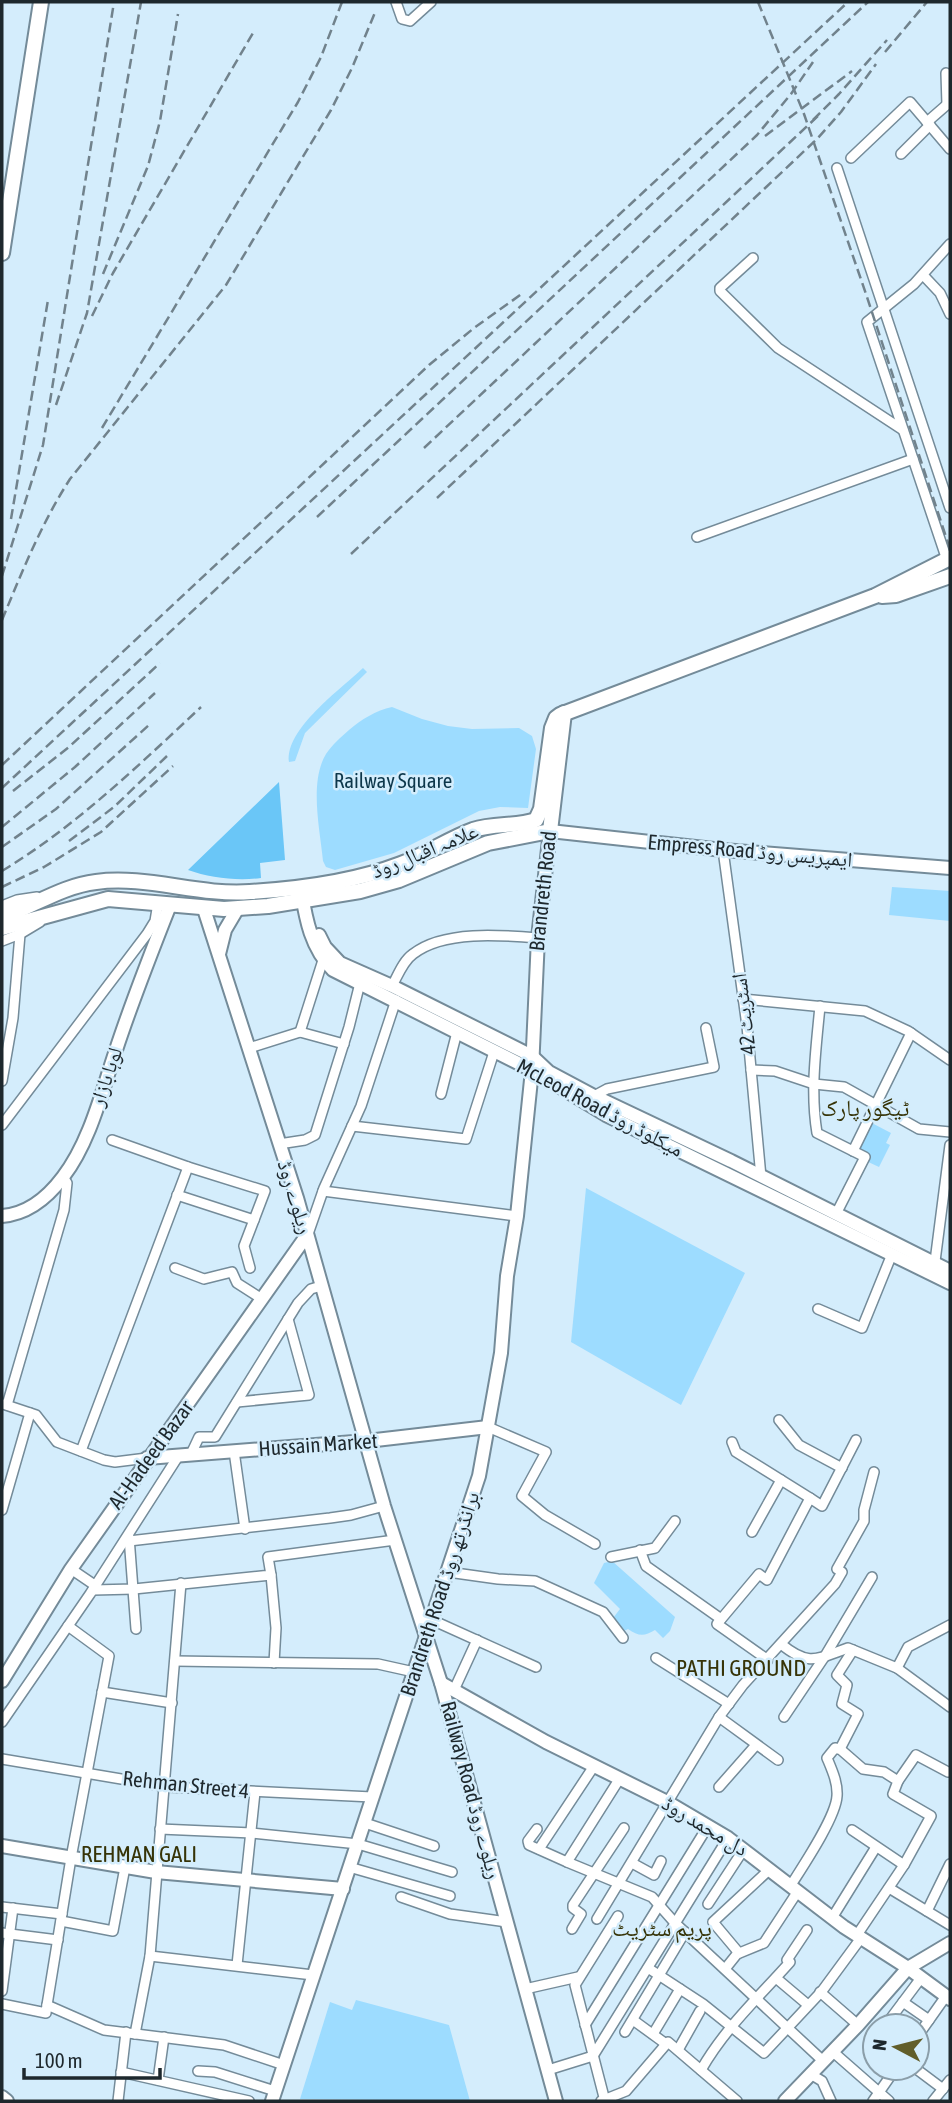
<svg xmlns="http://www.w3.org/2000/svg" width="952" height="2103" font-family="'Asap Condensed','Noto Naskh Arabic',sans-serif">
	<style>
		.green { fill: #9ddcff }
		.forest { fill: #6ac6f7 }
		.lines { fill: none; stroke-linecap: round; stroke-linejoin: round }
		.street-casing { stroke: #748b99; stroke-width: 12 }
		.secondary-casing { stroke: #748b99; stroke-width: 16 }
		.primary-casing { stroke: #748b99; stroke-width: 18 }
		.street { stroke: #fff; stroke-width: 9 }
		.secondary { stroke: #fff; stroke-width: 12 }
		.primary { stroke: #fff; stroke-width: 14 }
		.rail { stroke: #71828c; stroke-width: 2.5; stroke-dasharray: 10 5; stroke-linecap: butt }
		.labels { text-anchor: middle; stroke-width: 5; stroke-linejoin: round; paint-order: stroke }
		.park-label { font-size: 21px; fill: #0d374b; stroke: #d4edfc }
		.street-label { font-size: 21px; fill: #1e282d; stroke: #d4edfc }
		.neighbourhood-label { font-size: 23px; fill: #363307; stroke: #d4edfc }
	</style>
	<rect width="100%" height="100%" fill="#d4edfc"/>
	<g class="green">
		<path d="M363 668 367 672 305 733 295 761 289 762C285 729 341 689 363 668Z"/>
		<path d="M392 707 422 719 448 726 472 729 519 728 532 736 536 749 528 808 500 807 479 811 394 853 335 870 326 867 323 861C320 830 309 782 326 754 332 745 341 737 349 730 361 720 376 710 392 707Z"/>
		<path d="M892 887 950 891V921L889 915Z"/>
		<path d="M868 1121 891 1133 886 1143 890 1145 879 1167 864 1160 853 1151Z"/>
		<path d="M586 1188 745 1273 681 1405 571 1342Z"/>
		<path d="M612 1561 675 1617 670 1631 663 1638 655 1630C644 1637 638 1636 628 1629L620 1633 610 1622 620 1609 594 1583 604 1563Z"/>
		<path d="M356 2000 449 2025 470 2101 300 2099 330 2002 352 2010Z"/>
	</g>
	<path class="forest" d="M279 782 285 860 260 863 261 878C237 881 210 878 188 870Z"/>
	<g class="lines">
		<g class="street-casing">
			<g id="street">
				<path d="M396 2 402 19 410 21 431 2"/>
				<path d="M946 73 947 105"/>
				<path d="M927 122 950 102"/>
				<path d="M901 154 930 125"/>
				<path d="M851 158 910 102 950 149"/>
				<path d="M837 168 950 508"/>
				<path d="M753 258 720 288V291L778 348 903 430"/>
				<path d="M923 275 940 293 950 314"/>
				<path d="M697 537 913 459"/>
				<path d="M947 560 867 322 914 284 950 244"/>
				<path d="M723 850 747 1026 761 1177"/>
				<path d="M2 906 17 900 37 897"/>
				<path d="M2 941 20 934 40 922"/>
				<path d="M392 986C398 975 403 961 413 954 443 930 502 935 538 938"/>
				<path d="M743 999 865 1011 908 1031 950 1060"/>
				<path d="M820 1006C816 1049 810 1091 817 1133L865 1157 836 1214"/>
				<path d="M300 1032 323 960"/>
				<path d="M249 1048 300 1032 344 1044"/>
				<path d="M751 1070 775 1071 814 1084 844 1087 919 1129 950 1132"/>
				<path d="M2 1081 13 1018 20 934"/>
				<path d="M441 1094 457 1032"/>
				<path d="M594 1096 607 1089 714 1067 706 1028"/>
				<path d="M2 1125 147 934 155 921 158 903"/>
				<path d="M352 1126 466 1139 494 1052"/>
				<path d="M112 1140 188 1167 265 1191 244 1246 250 1268"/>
				<path d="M279 1144 305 1140 315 1135 349 1027 360 983"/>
				<path d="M853 1151 911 1033"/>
				<path d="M323 1191 517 1216"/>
				<path d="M177 1195 254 1220"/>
				<path d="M308 1234 324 1188 361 1106 396 1000"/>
				<path d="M175 1268 204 1279 232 1272 237 1283 262 1299"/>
				<path d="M934 1269 950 1145"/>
				<path d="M818 1309 862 1328 892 1254"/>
				<path d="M237 1402 309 1395 288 1319"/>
				<path d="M3 1404 36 1415 57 1442 104 1460 115 1462 147 1458"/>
				<path d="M7 1405 64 1210 67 1183 63 1177"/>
				<path d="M779 1420 799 1445 842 1468"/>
				<path d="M488 1427 546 1452 522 1496 545 1515 595 1544"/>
				<path d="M732 1442 736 1452 810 1498"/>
				<path d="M81 1451 188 1167"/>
				<path d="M234 1451 245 1529"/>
				<path d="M191 1454 199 1437H215L298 1303 311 1289 321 1286"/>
				<path d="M2 1510 30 1413"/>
				<path d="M752 1532 781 1480"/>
				<path d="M129 1537 136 1629"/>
				<path d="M129 1541 330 1518 351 1515 384 1506"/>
				<path d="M640 1550 646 1566 721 1619"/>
				<path d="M611 1557 655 1548 675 1521"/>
				<path d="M71 1569 96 1586"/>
				<path d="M448 1572 498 1579 535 1581 603 1612 623 1638"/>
				<path d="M271 1575 276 1628 274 1663"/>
				<path d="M93 1590 134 1589 271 1575 268 1557 395 1540"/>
				<path d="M432 1620 536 1667"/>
				<path d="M781 1644C809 1667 817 1659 848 1648L897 1668 950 1707"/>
				<path d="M656 1658 729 1704"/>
				<path d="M768 1660 717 1624 759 1574 767 1580 810 1498 822 1506 856 1440"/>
				<path d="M175 1661 378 1664 414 1672"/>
				<path d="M897 1668 908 1647 950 1625"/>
				<path d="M454 1690 477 1640"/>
				<path d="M102 1692 172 1703"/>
				<path d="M719 1717 778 1760"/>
				<path d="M784 1717 825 1656 872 1577"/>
				<path d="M2 1722 90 1594 179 1455"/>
				<path d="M840 1749 858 1714 842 1704 847 1685 837 1675 853 1650"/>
				<path d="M2 1759 169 1787 372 1797"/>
				<path d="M620 1778 567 1862 652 1897 675 1923 822 2060"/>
				<path d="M898 1781 916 1755 948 1772"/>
				<path d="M719 1787 756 1745"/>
				<path d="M365 1823 434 1846"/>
				<path d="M160 1829 252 1833 358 1844 452 1872"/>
				<path d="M537 1829 528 1841 529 1845 567 1862"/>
				<path d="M852 1830 904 1865"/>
				<path d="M539 1849 594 1766"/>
				<path d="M632 1863 654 1875 661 1861"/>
				<path d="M349 1867 450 1896"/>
				<path d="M791 1885C803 1866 836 1817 837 1796 838 1783 832 1770 827 1758L835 1748 840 1749 863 1769 884 1772 898 1781 893 1794 931 1816 904 1865 857 1935"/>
				<path d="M889 1888 950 1925"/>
				<path d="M401 1897 450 1914 507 1922"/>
				<path d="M708 1904 744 1849"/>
				<path d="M2 1907 62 1914"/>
				<path d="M927 1911 950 1864"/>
				<path d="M832 1918 876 1847"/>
				<path d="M597 1919 719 1717 743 1685 835 1584 842 1572 837 1569 864 1521V1510L874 1472"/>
				<path d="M61 1921 113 1931 125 1867"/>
				<path d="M572 1929 581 1914 573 1908V1905L624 1828"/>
				<path d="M2 1933 58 1940"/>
				<path d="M739 1953 713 1922 770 1869"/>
				<path d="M150 1956 313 1975"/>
				<path d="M237 1965 255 1792"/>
				<path d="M648 1968 703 2004 764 2053 822 1991 861 1938"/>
				<path d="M725 1969 737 1954 764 1943 798 1891"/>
				<path d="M776 1978 808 2005"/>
				<path d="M525 1989 578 1977"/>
				<path d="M2 1991 13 1908"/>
				<path d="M820 1992 858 2025"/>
				<path d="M903 2002 929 2020"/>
				<path d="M2 2004 46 2013 47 2005 104 2030 224 2045 284 2065"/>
				<path d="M47 2005 71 1858 109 1656 68 1626"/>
				<path d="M633 2020 666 2044"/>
				<path d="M585 2025 708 1826"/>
				<path d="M885 2026 921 1978"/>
				<path d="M625 2032 685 1932"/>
				<path d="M135 2034 150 1956 181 1583"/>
				<path d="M653 2034 680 1989"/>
				<path d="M917 2037 946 1996"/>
				<path d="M678 2050 700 2011"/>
				<path d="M832 2051 889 2101"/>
				<path d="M915 2068 943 2089"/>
				<path d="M548 2070 593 2056 728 1838"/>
				<path d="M701 2070C725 2028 759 1997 790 1962L787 1960 807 1930"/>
				<path d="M198 2071 215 2072 275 2091"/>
				<path d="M121 2072 249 2101"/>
				<path d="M812 2075 822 2081 831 2101"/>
				<path d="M158 2080 164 2037"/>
				<path d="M118 2101 126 2032"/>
				<path d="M601 2101 626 2091 668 2042 737 2101"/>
				<path d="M605 2101 575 1985 618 1916"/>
				<path d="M873 2101 896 2068"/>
				<path d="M933 2101 950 2080"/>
			</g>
		</g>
		<g class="secondary-casing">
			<g id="secondary">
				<path d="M301 890C306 920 311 948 333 970L532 1070 606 1115 950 1283"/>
				<path d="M204 909 297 1198 384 1506 441 1683 556 2101"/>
				<path d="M319 935 325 947 340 963 392 986 532 1056 549 1072 594 1096 731 1161 950 1271"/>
				<path d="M219 954 225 930 238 908"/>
				<path d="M2 1216C27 1214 48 1197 63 1177 90 1142 102 1091 116 1050 132 1001 151 953 170 905"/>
				<path d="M147 1458 367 1441 488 1427"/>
				<path d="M2 1681 71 1569 307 1235"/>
				<path d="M441 1683 546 1742 667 1802 728 1838 844 1927 908 1968 950 1999"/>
				<path d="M2 1846 156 1872 343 1889"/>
				<path d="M2 2097 7 2101"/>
				<path d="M272 2101 479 1476 501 1353 507 1276 517 1216 532 1070 538 938 550 831 723 850 950 868"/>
				<path d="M785 2101 858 2025 908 1968 950 1943"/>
			</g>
		</g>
		<g class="primary-casing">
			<g id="primary">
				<path d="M2 253 41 2"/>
				<path d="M882 596 896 595 950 576"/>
				<path d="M2 917C34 906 62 886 96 882 146 875 199 896 250 892 300 889 354 882 401 864 426 855 448 839 473 830 494 823 516 827 536 820L541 809 552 728 556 718 560 715 875 596 950 558"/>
				<path d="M2 928 108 899 224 909 268 906 360 891 399 880 488 843 550 831 564 713"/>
			</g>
		</g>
		<use href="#street" class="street"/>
		<use href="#secondary" class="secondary"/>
		<use href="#primary" class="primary"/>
		<g class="rail">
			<path d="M758 2 804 114 866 294 950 549"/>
			<path d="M885 52 927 2"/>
			<path d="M813 120 839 94 887 40"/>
			<path d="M765 136 852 71"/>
			<path d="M103 274 148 166 160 121 178 14"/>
			<path d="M92 316 113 273 253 33"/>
			<path d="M56 405 87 313 141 2"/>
			<path d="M102 428 298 102 321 57 342 2"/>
			<path d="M424 448 757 135 791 94 813 62"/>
			<path d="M437 498 817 139 841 112 876 64"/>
			<path d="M317 517 868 2"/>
			<path d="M11 519 48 300"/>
			<path d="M351 554 819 115"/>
			<path d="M2 576 43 445 114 2"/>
			<path d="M2 620C22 572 41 524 70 479L226 285 331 110 352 68 376 10"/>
			<path d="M2 765 429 365 474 328 523 293"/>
			<path d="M2 788 848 2"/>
			<path d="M13 791 69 747 160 663"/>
			<path d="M2 827 75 767 155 693"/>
			<path d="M69 841 114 807 167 756"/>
			<path d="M2 847 56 809 149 725"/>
			<path d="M2 871C76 826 138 766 201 707"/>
			<path d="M2 887 44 867 101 832 173 766"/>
		</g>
	</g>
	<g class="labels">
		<g class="park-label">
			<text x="393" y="788">Railway Square</text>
		</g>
		<g class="street-label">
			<text transform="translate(425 851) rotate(-22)" y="7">علامہ اقبال روڈ</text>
			<text transform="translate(750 851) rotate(5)" y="7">Empress Road ایمپریس روڈ</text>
			<text transform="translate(543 891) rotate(-84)" y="7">Brandreth Road</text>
			<text transform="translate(744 1014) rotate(-97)" y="7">اسٹریٹ 42</text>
			<text transform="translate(106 1077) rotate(-71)" y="7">لوہا بازار</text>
			<text transform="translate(600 1108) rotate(28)" y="7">McLeod Road میکلوڈ روڈ</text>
			<text transform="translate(295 1197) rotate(73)" y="7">ریلوے روڈ</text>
			<text transform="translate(318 1445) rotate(-4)" y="7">Hussain Market</text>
			<text transform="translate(151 1455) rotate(-54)" y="7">Al-Hadeed Bazar</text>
			<text transform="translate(440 1594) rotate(-72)" y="7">Brandreth Road برانڈرتھ روڈ</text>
			<text transform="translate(186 1785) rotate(6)" y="7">Rehman Street 4</text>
			<text transform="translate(471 1790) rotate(75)" y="7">Railway Road ریلوے روڈ</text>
			<text transform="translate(705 1826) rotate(31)" y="7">دل محمد روڈ</text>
		</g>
		<g class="neighbourhood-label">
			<text x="865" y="1116">ٹیگور پارک</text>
			<text x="741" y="1676">PATHI GROUND</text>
			<text x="139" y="1862">REHMAN GALI</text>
			<text x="662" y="1936">پریم سٹریٹ</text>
		</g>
	</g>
	<rect width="952" height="2103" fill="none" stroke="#1e282d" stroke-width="7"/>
	<g transform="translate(896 2047) rotate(277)"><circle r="33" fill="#d4edfc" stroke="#8b9ea9" stroke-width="2"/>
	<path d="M0-5L12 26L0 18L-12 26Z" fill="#615e2a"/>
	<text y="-10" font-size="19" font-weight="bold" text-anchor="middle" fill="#1e282d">N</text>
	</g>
	<path d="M24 2068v10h136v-10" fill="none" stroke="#1e282d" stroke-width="3.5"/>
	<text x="35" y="2068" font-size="21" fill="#1e282d" stroke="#d4edfc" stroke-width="5" paint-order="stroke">100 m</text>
</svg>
